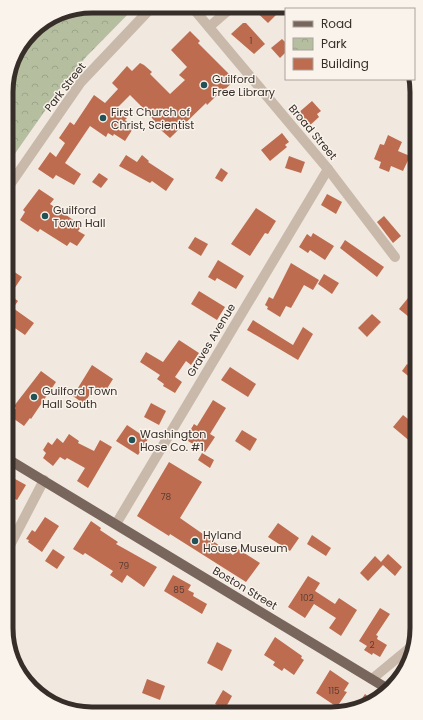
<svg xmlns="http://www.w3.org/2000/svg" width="423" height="720" font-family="Poppins,sans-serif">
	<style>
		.park { fill: url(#park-crowns) }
		.building { fill: #be6c50 }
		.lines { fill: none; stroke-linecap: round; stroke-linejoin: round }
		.minor { stroke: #c9b9ab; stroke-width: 10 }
		.major { stroke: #78665c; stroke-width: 10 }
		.poi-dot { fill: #225256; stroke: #f9f3eb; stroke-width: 1.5 }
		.labels { text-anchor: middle; stroke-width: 3; stroke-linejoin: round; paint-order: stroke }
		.number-label { font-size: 9px; fill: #593e34 }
		.poi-label { font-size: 11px; fill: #372e2a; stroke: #f9f3eb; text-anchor: start }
		.street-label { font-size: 11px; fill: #372e2a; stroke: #f9f3eb }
		.rim { fill: none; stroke: #372e2a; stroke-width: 5 }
	</style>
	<defs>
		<pattern id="park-crowns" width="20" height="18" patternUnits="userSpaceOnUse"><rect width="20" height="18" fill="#b5bfa0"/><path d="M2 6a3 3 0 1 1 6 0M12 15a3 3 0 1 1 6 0" fill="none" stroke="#9ca48a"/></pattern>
	</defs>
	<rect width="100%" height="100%" fill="#f1e9df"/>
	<path class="park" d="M92 6H136L86 57 63 85 7 165V81L15 54 35 28 60 12Z"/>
	<g class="building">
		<path d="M251 7H284L268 23Z"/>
		<path d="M243 23H246L265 44 254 54 231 34Z"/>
		<path d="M190 31 200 41 198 43 235 80 220 94 219 93 207 105 206 103 170 138 154 124 155 122 149 114 130 95 115 110 127 118 125 120 134 127 125 141 114 134 113 136 108 133 106 137 90 126 65 163 81 174 74 185 56 175 53 179 38 169 50 152 56 157 65 143 59 138 70 122 74 125 94 95 105 103 118 89 112 83 127 66 132 71 140 63 144 65 152 72 150 74 170 94 185 80 179 75 187 67 171 50Z"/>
		<path d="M282 39 286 43V52L280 58 271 48Z"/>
		<path d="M312 101 321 111 317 114 319 117 308 127 297 114Z"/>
		<path d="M282 133 289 142 285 145 287 147 270 161 261 150Z"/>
		<path d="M388 135 402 142 398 151 410 156 403 171 391 166 389 172 379 168 381 162 374 159 380 144 384 145Z"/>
		<path d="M126 155 137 162 142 155 149 161 148 162 174 179 166 191 152 181 150 183 119 166Z"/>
		<path d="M289 156 305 162 301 173 285 168Z"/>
		<path d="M221 168 228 173 222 182 215 178Z"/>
		<path d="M99 173 108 179 101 188 92 182Z"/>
		<path d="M39 189 54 199 50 204 82 226 78 231 85 235 77 246 70 242 67 246 40 229 38 232 20 220 25 212 23 210Z"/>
		<path d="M327 194 342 202 336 214 321 205Z"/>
		<path d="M256 208 276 221 268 234 265 233 250 256 231 244Z"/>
		<path d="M384 216 401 236 393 243 377 222Z"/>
		<path d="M313 233 334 246 325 260 310 250 308 253 299 247 307 234 311 237Z"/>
		<path d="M195 237 208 244 201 256 188 248Z"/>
		<path d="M345 240 384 267 377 277 340 248Z"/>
		<path d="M218 260 244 276 236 289 217 278 215 281 208 277Z"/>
		<path d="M291 263 319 280 313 290 304 285 291 308 286 306 280 317 267 309 268 307 265 305 269 297 273 299Z"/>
		<path d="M13 271 22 277 10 295 18 301 13 308 34 323 25 335 6 322V272L10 275Z"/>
		<path d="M324 274 339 283 332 294 318 284Z"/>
		<path d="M417 287V308L409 317 399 309Z"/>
		<path d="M199 291 225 307 217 320 191 304Z"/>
		<path d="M372 314 381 322 367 337 358 328Z"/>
		<path d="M253 320 293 345 303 327 313 334 298 360 247 330Z"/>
		<path d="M179 340 199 353 191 365 186 361 175 377 182 382 175 393 163 386 164 384 157 379 160 375 140 362 146 352 163 362Z"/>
		<path d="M407 364 417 372 412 379 402 371Z"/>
		<path d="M92 365 113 379 103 395 93 389 84 404 73 396Z"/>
		<path d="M230 367 256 384 248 397 221 380Z"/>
		<path d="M41 371 56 382 31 419 30 418 24 426 10 416 16 408 14 406Z"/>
		<path d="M213 400 226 408 210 434 215 437 205 452 185 439 194 424 197 426Z"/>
		<path d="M151 403 166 411 159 425 144 417Z"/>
		<path d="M403 415 417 426V438L412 443 393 427Z"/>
		<path d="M127 425 148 439 138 455 116 441Z"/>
		<path d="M242 430 257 439 250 451 235 441Z"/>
		<path d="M69 434 79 441 78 443 94 451 100 440 112 447 88 488 77 481 85 468 67 458 65 460 60 457 53 466 43 458 46 453 43 450 48 442 52 445 57 438 63 443Z"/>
		<path d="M202 453 214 460 210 468 198 460Z"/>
		<path d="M169 462 202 482 180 518 233 555 238 549 260 563 246 582 170 534 169 536 137 516Z"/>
		<path d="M6 474 26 485 17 500 6 494Z"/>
		<path d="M45 517 59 526 42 552 28 542 29 540 26 539 32 530 35 532Z"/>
		<path d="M91 521 101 528 100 530 118 542 116 544 157 567 144 587 127 575 122 583 110 575 113 571 85 553 83 555 73 549Z"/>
		<path d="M278 523 299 538 290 551 268 537Z"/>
		<path d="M312 535 331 548 326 556 307 544Z"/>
		<path d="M53 549 65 557 57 569 45 561Z"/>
		<path d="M388 554 402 567 395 576 383 565 368 581 360 573 375 556 381 562Z"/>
		<path d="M173 575 191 585 188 590 194 593 193 596 207 604 202 614 164 591Z"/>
		<path d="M308 576 320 583 315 591 335 604 339 598 357 610 341 636 329 628 336 618 314 604 305 618 288 607Z"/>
		<path d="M380 608 390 614 376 635 378 636 377 639 387 645 380 657 373 653 372 655 364 650 367 646 359 641Z"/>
		<path d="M275 637 302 656 301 658 304 660 294 675 284 668 282 671 273 665 275 662 264 655Z"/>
		<path d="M217 642 232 650 222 671 207 663Z"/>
		<path d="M330 670 349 683 344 691 347 692 337 707 316 693Z"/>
		<path d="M147 679 165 686 160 700 142 693Z"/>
		<path d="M223 690 232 696 225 709 215 704Z"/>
		<path d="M365 694 373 700 363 708 355 709Z"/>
	</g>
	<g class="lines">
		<g class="minor">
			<path d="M192 7 328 169 395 257"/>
			<path d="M209 27 232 7"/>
			<path d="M7 189 81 82 153 6"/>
			<path d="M116 524 328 169"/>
			<path d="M6 553 44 480"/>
			<path d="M372 679 412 646"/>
		</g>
		<path class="major" d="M6 458 388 689"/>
	</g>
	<g class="poi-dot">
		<circle cx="204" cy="85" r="4"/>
		<circle cx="103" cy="118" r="4"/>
		<circle cx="45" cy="216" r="4"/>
		<circle cx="34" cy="397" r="4"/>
		<circle cx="132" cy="440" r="4"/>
		<circle cx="195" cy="541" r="4"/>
	</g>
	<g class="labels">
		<g class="number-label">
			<text x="251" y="44">1</text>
			<text x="166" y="500">78</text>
			<text x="124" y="569">79</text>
			<text x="179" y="593">85</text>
			<text x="307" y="601">102</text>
			<text x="372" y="648">2</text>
			<text x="334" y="694">115</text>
		</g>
		<g class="poi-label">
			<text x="212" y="83">Guilford<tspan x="212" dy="13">Free Library</tspan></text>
			<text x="111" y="116">First Church of<tspan x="111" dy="13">Christ, Scientist</tspan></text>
			<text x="53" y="214">Guilford<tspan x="53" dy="13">Town Hall</tspan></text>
			<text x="42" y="395">Guilford Town<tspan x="42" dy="13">Hall South</tspan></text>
			<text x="140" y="438">Washington<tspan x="140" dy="13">Hose Co. #1</tspan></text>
			<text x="203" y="539">Hyland<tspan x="203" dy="13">House Museum</tspan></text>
		</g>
		<g class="street-label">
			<text transform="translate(65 87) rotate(-52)" y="4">Park Street</text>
			<text transform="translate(313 132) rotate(50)" y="4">Broad Street</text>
			<text transform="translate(211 340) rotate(-59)" y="4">Graves Avenue</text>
			<text transform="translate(245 588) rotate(31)" y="4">Boston Street</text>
		</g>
	</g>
	<path d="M0 0H423V720H0ZM92 13H331A79 79 0 0 1 410 92V628A79 79 0 0 1 331 707H92A79 79 0 0 1 13 628V92A79 79 0 0 1 92 13Z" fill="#f9f3eb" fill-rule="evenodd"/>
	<path class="rim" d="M92 13H331A79 79 0 0 1 410 92V628A79 79 0 0 1 331 707H92A79 79 0 0 1 13 628V92A79 79 0 0 1 92 13Z"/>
	<rect x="285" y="8" width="130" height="72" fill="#f9f3eb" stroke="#aba49e"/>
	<rect x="293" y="21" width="20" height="6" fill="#78665c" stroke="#aba49e"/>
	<text x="321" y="28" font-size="12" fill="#372e2a">Road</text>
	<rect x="293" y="38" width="20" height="12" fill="url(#park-crowns)" stroke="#aba49e"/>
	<text x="321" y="48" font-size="12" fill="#372e2a">Park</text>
	<rect x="293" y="58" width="20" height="12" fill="#be6c50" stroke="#aba49e"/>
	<text x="321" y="68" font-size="12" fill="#372e2a">Building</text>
</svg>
